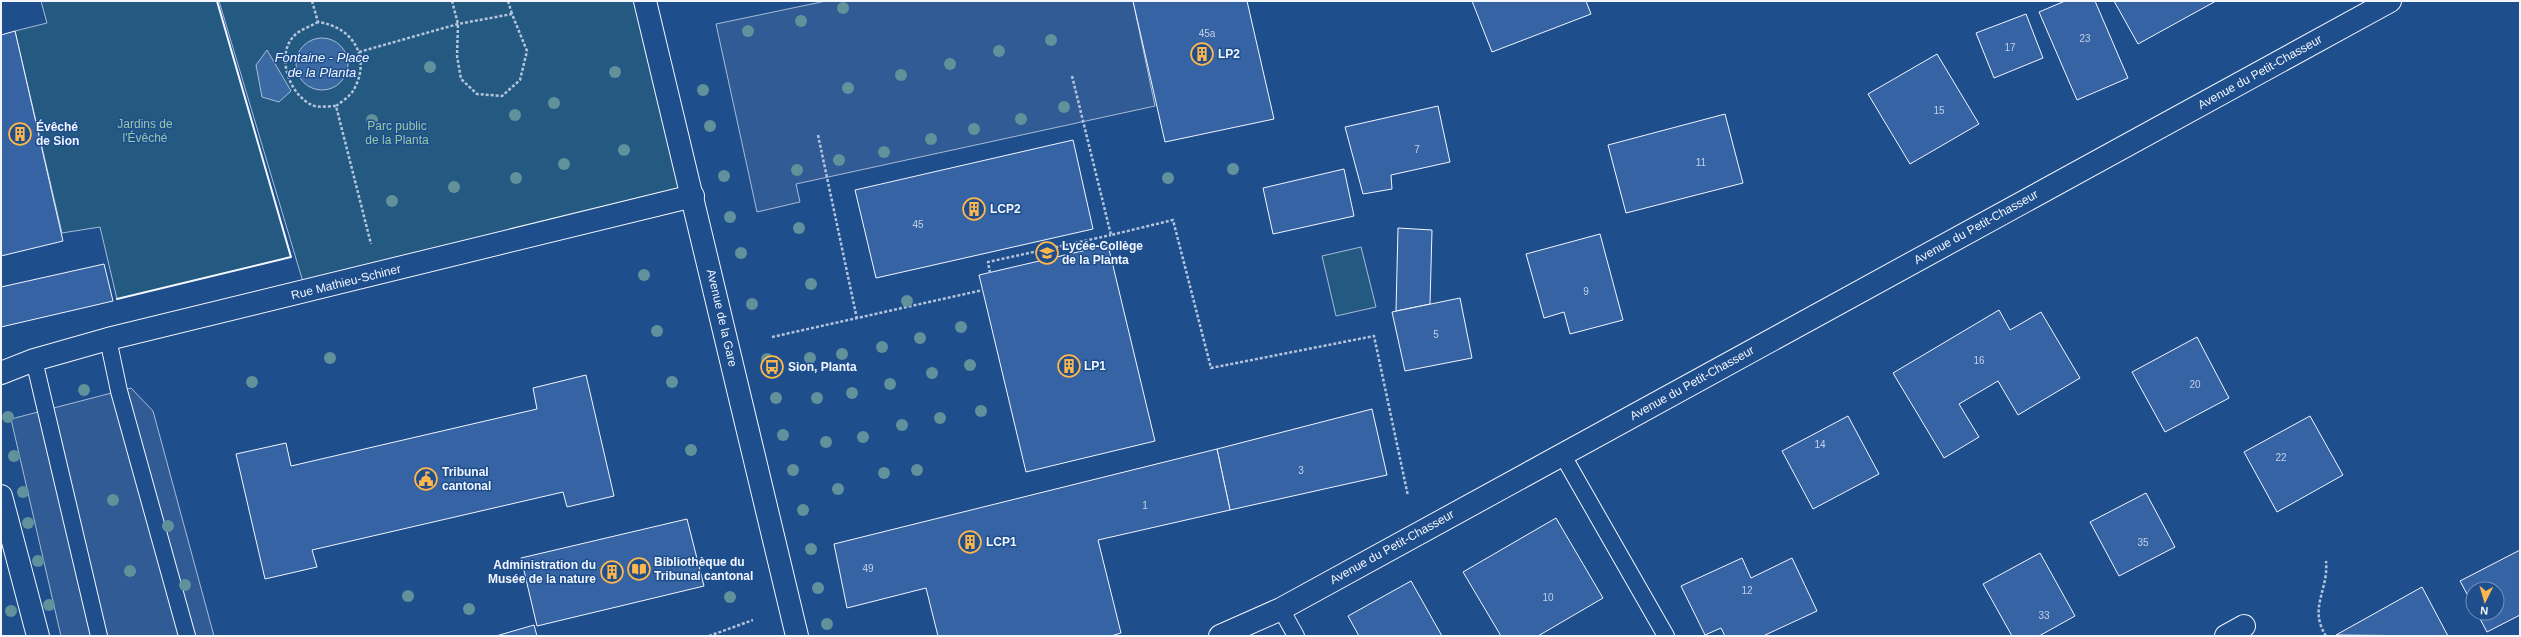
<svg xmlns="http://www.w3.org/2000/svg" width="2521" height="637" font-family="Helvetica,sans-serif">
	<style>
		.green { fill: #245a82; stroke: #a8bbd7 }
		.parking { fill: #305b95; stroke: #a8bbd7 }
		.water { fill: #3b69a3; stroke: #a8bbd7 }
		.building { fill: #3563a3; stroke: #f2f6ff }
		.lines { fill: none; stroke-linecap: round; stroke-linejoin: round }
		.service-casing { stroke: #f2f6ff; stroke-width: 18 }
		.minor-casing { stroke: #f2f6ff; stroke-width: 24 }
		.tertiary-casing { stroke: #f2f6ff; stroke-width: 24 }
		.path { stroke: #b3c4dc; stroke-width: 2.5; stroke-dasharray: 3 2; stroke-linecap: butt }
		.service { stroke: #1f4e8c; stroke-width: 16 }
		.minor { stroke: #1f4e8c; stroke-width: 22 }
		.tertiary { stroke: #1f4e8c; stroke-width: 22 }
		.wall { stroke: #f2f6ff; stroke-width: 2 }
		.tree { fill: #61919a }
		.labels { text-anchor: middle; stroke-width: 3; stroke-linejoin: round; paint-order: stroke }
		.number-label { font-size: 10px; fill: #c3d1e8 }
		.poi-label { font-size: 12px; font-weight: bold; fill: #f2f6ff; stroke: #1f4e8c; text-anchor: start }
		.street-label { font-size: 12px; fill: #f2f6ff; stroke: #1f4e8c }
		.park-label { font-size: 12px; fill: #97c8a6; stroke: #1f4e8c }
		.water-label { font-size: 13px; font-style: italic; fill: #f2f6ff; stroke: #1f4e8c }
	</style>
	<rect width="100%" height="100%" fill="#1f4e8c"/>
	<g class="green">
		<path d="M41 1H217L291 257 117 299 100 227 62 233 15 31 47 23Z"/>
		<path d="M219 1H643L693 196 306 292Z"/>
		<path d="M1361 247 1376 307 1336 316 1322 256Z"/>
	</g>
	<g class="parking">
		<path d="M826 1H1133L1155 106 796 184 800 202 757 212 716 24Z"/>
		<path d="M131 388 153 411 214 636H61L11 419Z"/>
	</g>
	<g class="water">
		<circle cx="322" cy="64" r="26"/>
		<path d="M267 50 291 91 279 102 262 97 256 65Z"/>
	</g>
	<g class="building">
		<path d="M1133 1H1247L1274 119 1165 142Z"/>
		<path d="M1472 1H1586L1591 14 1492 52Z"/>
		<path d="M2065 1H2095L2128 78 2077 100 2039 12Z"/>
		<path d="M2114 1H2216L2138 44Z"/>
		<path d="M2026 14 2043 58 1994 78 1976 33Z"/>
		<path d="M15 31 63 241 1 256V35Z"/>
		<path d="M1937 54 1979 124 1910 164 1868 94Z"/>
		<path d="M1438 106 1450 162 1391 175 1392 189 1363 194 1345 127Z"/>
		<path d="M1725 114 1743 183 1626 213 1608 145Z"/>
		<path d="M1073 140 1093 229 876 278 855 190Z"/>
		<path d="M1344 169 1354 216 1273 234 1263 188Z"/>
		<path d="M1398 228 1432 230 1430 304 1396 311Z"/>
		<path d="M1600 234 1623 320 1570 334 1564 312 1544 318 1526 254Z"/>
		<path d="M1108 245 1155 441 1026 472 979 275Z"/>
		<path d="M104 264 113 301 1 327V287Z"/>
		<path d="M1460 298 1472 358 1405 371 1392 312Z"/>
		<path d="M1999 310 2010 330 2041 312 2080 378 2018 415 1998 381 1959 404 1979 437 1944 458 1893 373Z"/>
		<path d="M2197 337 2229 398 2165 432 2132 372Z"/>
		<path d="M586 375 614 496 567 507 563 492 312 550 317 567 265 579 236 454 286 443 291 466 537 409 533 388Z"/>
		<path d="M1372 409 1387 475 1230 510 1217 449Z"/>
		<path d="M1848 416 1879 474 1813 509 1782 451Z"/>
		<path d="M2310 416 2343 475 2277 512 2244 452Z"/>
		<path d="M1217 449 1230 510 1098 540 1121 633 1111 636H938L926 588 847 608 834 544Z"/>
		<path d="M2146 493 2175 547 2119 576 2090 522Z"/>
		<path d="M1556 518 1603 598 1538 636H1501L1463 572Z"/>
		<path d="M687 519 704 586 537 626 521 558Z"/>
		<path d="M2520 550V615L2487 632 2477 613H2497V589H2473V605L2460 581Z"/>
		<path d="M2040 553 2075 616 2039 636H2012L1983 584Z"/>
		<path d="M1742 558 1751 578 1792 558 1817 611 1763 636H1725L1721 628 1705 635 1681 586Z"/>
		<path d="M1411 581 1442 636H1359L1348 616Z"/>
		<path d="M2422 587 2448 636 2336 635Z"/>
		<path d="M534 625 537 636H496Z"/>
	</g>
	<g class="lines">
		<g class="service-casing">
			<g id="service">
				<path d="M108 339 119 391 187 636"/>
				<path d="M34 360 99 636"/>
				<path d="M1562 454 1666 636"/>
				<path d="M1281 609 1296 636"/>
			</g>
		</g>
		<g class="minor-casing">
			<g id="minor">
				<path d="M1 373 34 360 108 339 693 196"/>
				<path d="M1 496 38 636"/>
				<path d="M2226 636 2244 626"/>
			</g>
		</g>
		<g class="tertiary-casing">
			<g id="tertiary">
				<path d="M645 1 797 636"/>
				<path d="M1220 636 1281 609 2390 1"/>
			</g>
		</g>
		<g class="path">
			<path d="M312 1 318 22C354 27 372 59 353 91 349 97 341 102 336 106L371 244"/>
			<path d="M508 1 512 14"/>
			<path d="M318 22C311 26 302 29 296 34 274 53 289 95 312 105 318 108 329 106 336 106"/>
			<path d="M359 52 458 24 512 14 527 51 520 80 502 96 477 94 461 79 457 56 458 24 452 1"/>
			<path d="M1072 76 1111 235 1173 220 1211 368 1374 336 1408 496"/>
			<path d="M818 135 857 319"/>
			<path d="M990 273 988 262 1111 235"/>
			<path d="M772 337 983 290"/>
			<path d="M709 636 753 620"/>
			<path d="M2326 636C2308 608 2329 590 2326 561"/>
		</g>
		<use href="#service" class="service"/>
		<use href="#minor" class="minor"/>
		<use href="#tertiary" class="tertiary"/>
		<path class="wall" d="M117 299 291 257 217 1"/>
	</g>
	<g class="tree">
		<circle cx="843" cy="8" r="6"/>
		<circle cx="801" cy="21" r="6"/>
		<circle cx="748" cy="31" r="6"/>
		<circle cx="1051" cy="40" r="6"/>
		<circle cx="999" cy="51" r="6"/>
		<circle cx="950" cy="64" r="6"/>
		<circle cx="430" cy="67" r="6"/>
		<circle cx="615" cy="72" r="6"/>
		<circle cx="901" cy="75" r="6"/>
		<circle cx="848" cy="88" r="6"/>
		<circle cx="703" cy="90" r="6"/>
		<circle cx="554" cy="103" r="6"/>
		<circle cx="1064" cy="107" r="6"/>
		<circle cx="515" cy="115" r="6"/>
		<circle cx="1021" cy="119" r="6"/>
		<circle cx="372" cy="120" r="6"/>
		<circle cx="710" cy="126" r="6"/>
		<circle cx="974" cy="129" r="6"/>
		<circle cx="931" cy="139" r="6"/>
		<circle cx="624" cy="150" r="6"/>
		<circle cx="884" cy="152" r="6"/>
		<circle cx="839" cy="160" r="6"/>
		<circle cx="564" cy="164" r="6"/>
		<circle cx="1233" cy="169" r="6"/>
		<circle cx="797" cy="170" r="6"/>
		<circle cx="724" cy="176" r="6"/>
		<circle cx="516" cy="178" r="6"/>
		<circle cx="1168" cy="178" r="6"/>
		<circle cx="454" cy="187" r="6"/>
		<circle cx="392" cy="201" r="6"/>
		<circle cx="730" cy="217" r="6"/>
		<circle cx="799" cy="228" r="6"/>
		<circle cx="741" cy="253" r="6"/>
		<circle cx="644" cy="275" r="6"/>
		<circle cx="811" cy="284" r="6"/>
		<circle cx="907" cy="301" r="6"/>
		<circle cx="752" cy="304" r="6"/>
		<circle cx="961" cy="327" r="6"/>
		<circle cx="657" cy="331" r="6"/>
		<circle cx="920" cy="338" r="6"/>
		<circle cx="882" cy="347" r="6"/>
		<circle cx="842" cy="354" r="6"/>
		<circle cx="330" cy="358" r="6"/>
		<circle cx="810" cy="358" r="6"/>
		<circle cx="767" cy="359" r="6"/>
		<circle cx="970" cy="365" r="6"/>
		<circle cx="932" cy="373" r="6"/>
		<circle cx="252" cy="382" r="6"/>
		<circle cx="672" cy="382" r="6"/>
		<circle cx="890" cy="384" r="6"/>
		<circle cx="84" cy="390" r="6"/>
		<circle cx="852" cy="393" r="6"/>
		<circle cx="776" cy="398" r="6"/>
		<circle cx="817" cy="398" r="6"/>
		<circle cx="981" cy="411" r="6"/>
		<circle cx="8" cy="417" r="6"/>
		<circle cx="940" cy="418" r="6"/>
		<circle cx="902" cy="425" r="6"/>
		<circle cx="783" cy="435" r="6"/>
		<circle cx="863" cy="437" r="6"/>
		<circle cx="826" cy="442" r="6"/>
		<circle cx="691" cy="450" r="6"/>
		<circle cx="14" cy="456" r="6"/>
		<circle cx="793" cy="470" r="6"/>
		<circle cx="917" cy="470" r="6"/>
		<circle cx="884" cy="473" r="6"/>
		<circle cx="838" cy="489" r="6"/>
		<circle cx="23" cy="492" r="6"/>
		<circle cx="113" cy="500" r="6"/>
		<circle cx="803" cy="510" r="6"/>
		<circle cx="28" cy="523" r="6"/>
		<circle cx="168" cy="526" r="6"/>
		<circle cx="811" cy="549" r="6"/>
		<circle cx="38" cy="561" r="6"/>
		<circle cx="130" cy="571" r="6"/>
		<circle cx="185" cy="585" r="6"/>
		<circle cx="818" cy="588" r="6"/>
		<circle cx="408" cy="596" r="6"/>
		<circle cx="730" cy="597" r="6"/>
		<circle cx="49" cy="605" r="6"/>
		<circle cx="469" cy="609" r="6"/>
		<circle cx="11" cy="611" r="6"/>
		<circle cx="827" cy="624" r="6"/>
	</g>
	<defs>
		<g id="building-ring" transform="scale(1.15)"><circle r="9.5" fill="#1f4e8c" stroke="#ffb74d" stroke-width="1.5"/><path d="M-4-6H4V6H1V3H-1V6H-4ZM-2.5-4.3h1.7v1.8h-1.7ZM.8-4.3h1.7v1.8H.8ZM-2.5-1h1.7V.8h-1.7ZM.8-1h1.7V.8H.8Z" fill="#ffb74d"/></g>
		<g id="school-ring" transform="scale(1.15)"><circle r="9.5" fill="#1f4e8c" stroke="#ffb74d" stroke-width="1.5"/><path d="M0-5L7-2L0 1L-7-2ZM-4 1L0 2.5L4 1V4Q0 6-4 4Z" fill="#ffb74d"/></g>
		<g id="bus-ring" transform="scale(1.15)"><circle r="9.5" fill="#1f4e8c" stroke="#ffb74d" stroke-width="1.5"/><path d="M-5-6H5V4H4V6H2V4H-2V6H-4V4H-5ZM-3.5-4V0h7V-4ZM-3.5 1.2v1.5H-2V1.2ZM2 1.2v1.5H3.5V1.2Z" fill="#ffb74d"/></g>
		<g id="civic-ring" transform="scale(1.15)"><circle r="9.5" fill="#1f4e8c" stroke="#ffb74d" stroke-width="1.5"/><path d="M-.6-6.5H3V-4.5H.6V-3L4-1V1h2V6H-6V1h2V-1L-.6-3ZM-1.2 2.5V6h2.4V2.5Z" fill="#ffb74d"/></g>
		<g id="library-ring" transform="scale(1.15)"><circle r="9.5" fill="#1f4e8c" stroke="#ffb74d" stroke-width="1.5"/><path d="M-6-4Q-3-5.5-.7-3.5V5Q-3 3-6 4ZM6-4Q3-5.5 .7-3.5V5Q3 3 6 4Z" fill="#ffb74d"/></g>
	</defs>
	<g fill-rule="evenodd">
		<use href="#building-ring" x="1202" y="54"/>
		<use href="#building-ring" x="20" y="134"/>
		<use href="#building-ring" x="974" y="209"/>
		<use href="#school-ring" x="1047" y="253"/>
		<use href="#building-ring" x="1069" y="366"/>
		<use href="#bus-ring" x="772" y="367"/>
		<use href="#civic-ring" x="426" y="479"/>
		<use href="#building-ring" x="970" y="542"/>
		<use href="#library-ring" x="639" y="569"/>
		<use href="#building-ring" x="612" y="572"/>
	</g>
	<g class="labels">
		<g class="number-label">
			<text x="1207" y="37">45a</text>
			<text x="2085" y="42">23</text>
			<text x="2010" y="51">17</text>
			<text x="1939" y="114">15</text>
			<text x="1417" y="153">7</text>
			<text x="1701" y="166">11</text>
			<text x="918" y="228">45</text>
			<text x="1586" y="295">9</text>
			<text x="1436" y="338">5</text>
			<text x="1979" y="364">16</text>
			<text x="2195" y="388">20</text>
			<text x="1820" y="448">14</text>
			<text x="2281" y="461">22</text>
			<text x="1301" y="474">3</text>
			<text x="1145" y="509">1</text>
			<text x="2143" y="546">35</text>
			<text x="868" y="572">49</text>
			<text x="1747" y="594">12</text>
			<text x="1548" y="601">10</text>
			<text x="2044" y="619">33</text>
		</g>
		<g class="poi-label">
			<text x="1218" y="58">LP2</text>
			<text x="36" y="131">Évêché<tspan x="36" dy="14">de Sion</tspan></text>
			<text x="990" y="213">LCP2</text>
			<text x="1062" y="250">Lycée-Collège<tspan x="1062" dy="14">de la Planta</tspan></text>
			<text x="1084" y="370">LP1</text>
			<text x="788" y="371">Sion, Planta</text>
			<text x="442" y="476">Tribunal<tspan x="442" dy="14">cantonal</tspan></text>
			<text x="986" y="546">LCP1</text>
			<text x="654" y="566">Bibliothèque du<tspan x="654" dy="14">Tribunal cantonal</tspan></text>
			<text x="596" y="569" text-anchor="end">Administration du<tspan x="596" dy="14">Musée de la nature</tspan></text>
		</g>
		<g class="street-label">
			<text transform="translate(2260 72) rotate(-29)" y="4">Avenue du Petit-Chasseur</text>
			<text transform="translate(1976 227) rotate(-29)" y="4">Avenue du Petit-Chasseur</text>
			<text transform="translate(346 282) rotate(-14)" y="4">Rue Mathieu-Schiner</text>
			<text transform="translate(722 318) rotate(77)" y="4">Avenue de la Gare</text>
			<text transform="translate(1692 383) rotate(-29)" y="4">Avenue du Petit-Chasseur</text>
			<text transform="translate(1392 547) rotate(-29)" y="4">Avenue du Petit-Chasseur</text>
		</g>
		<g class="park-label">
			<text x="145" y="128">Jardins de<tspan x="145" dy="14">l'Évêché</tspan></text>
			<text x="397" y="130">Parc public<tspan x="397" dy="14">de la Planta</tspan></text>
		</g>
		<g class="water-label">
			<text x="322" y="62">Fontaine - Place<tspan x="322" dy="15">de la Planta</tspan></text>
		</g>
	</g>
	<rect width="2521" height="637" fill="none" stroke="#f2f6ff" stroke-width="4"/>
	<g transform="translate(2485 601) rotate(185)"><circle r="19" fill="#1f4e8c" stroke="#7391ba"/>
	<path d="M0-3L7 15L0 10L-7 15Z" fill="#ffb74d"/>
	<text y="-6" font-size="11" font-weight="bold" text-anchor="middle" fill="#f2f6ff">N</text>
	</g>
</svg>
